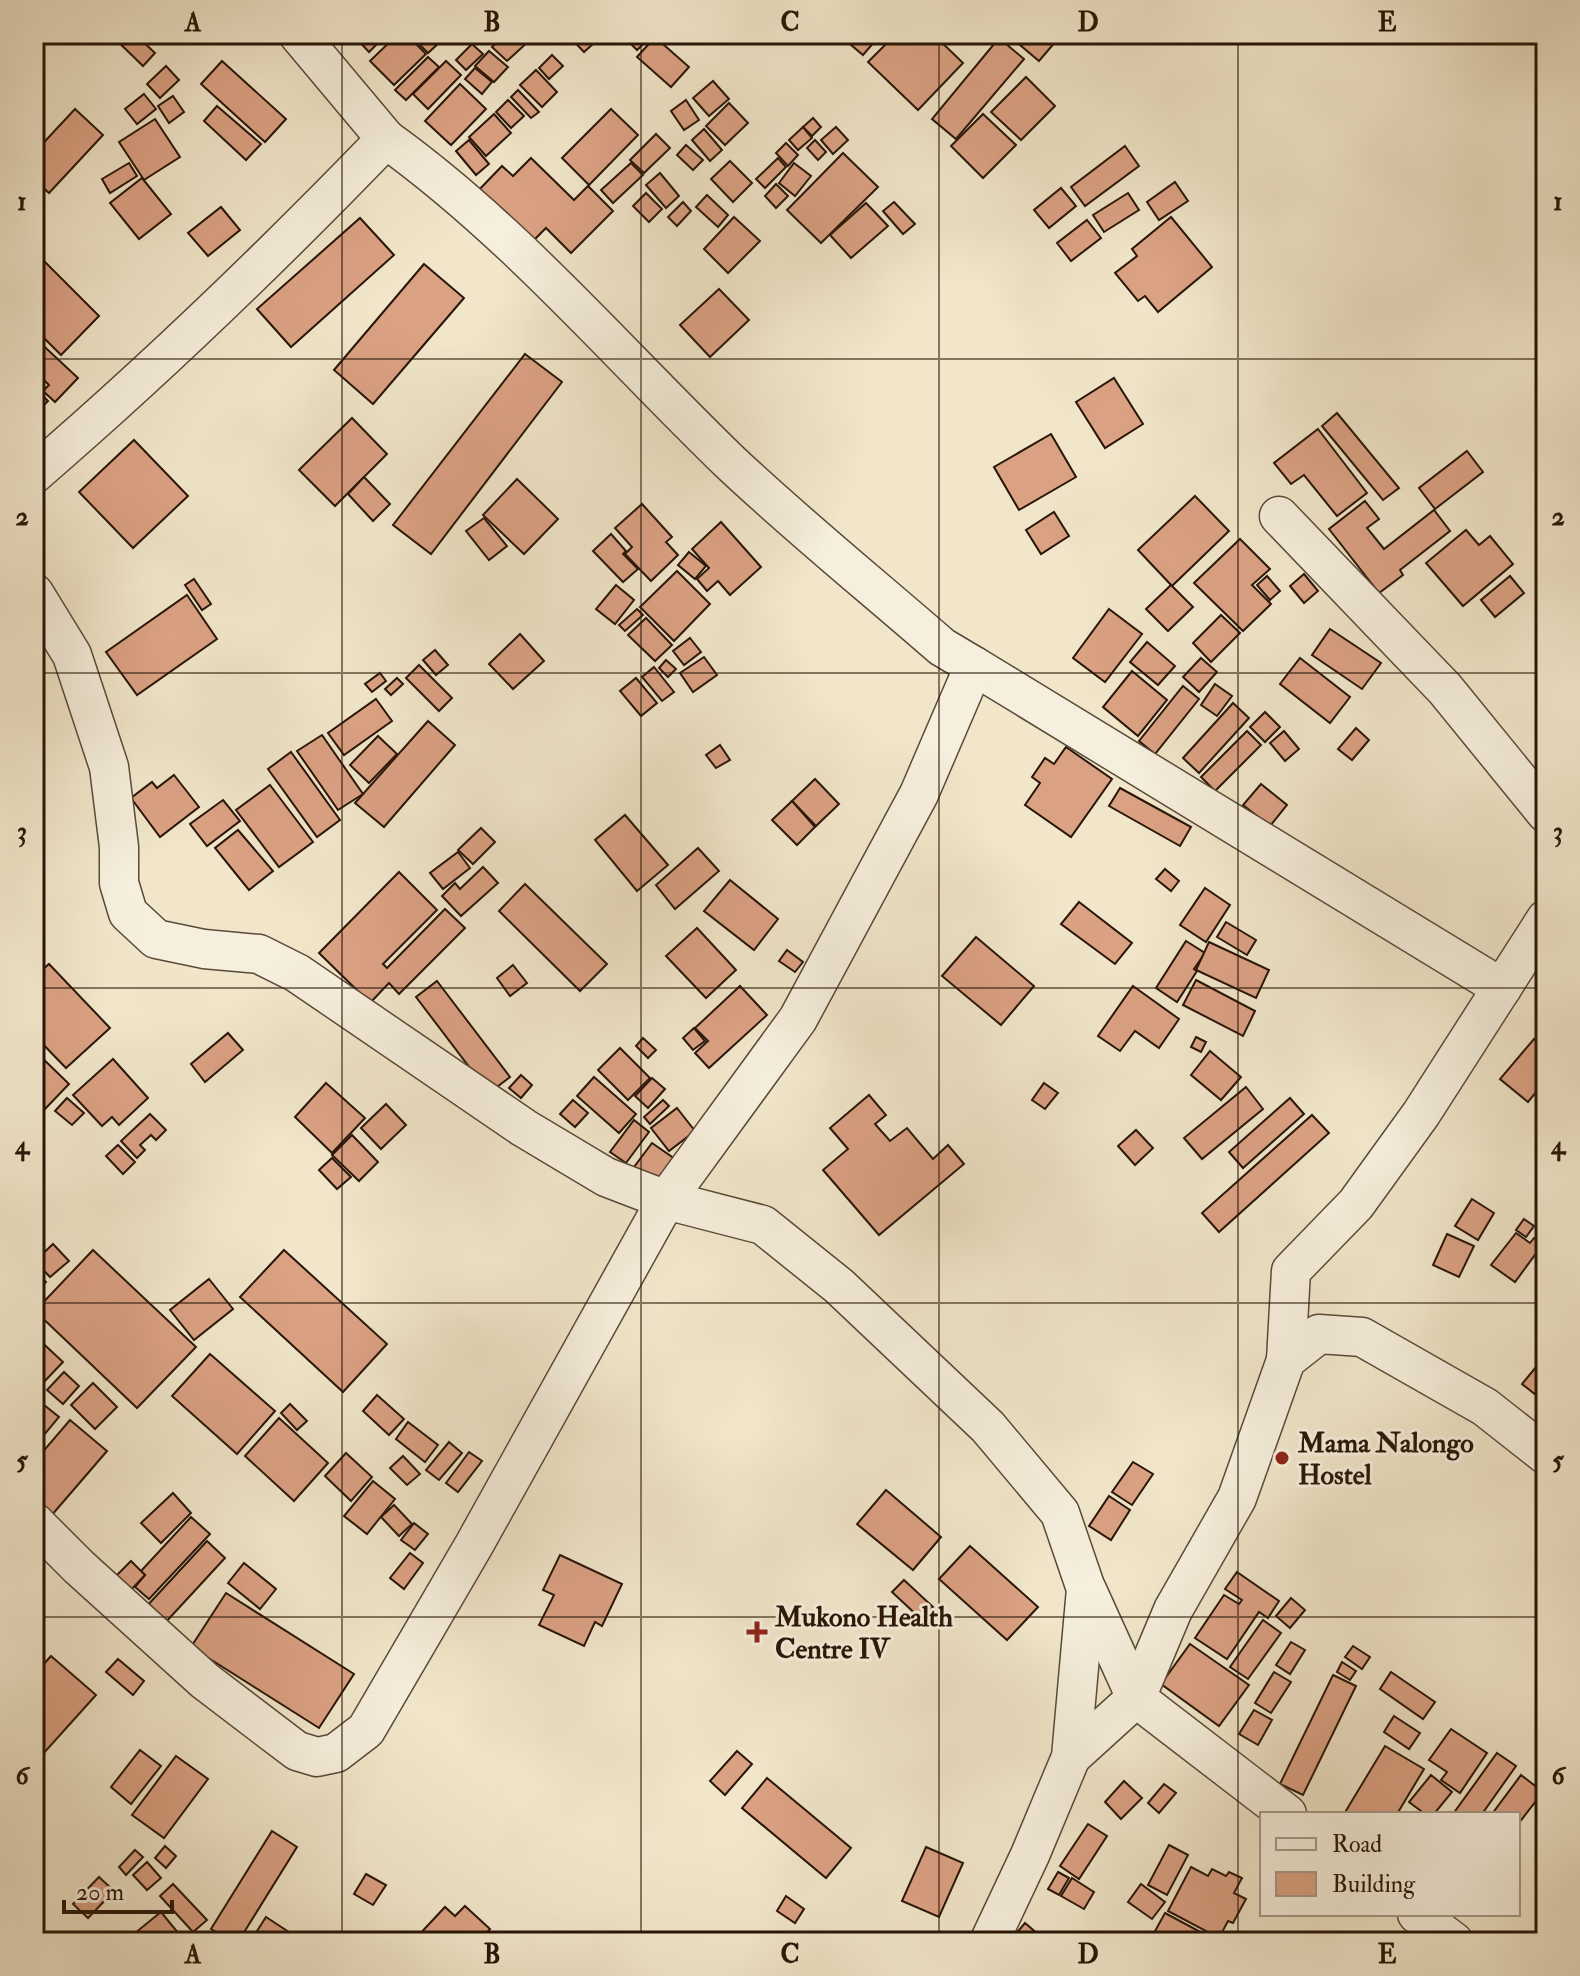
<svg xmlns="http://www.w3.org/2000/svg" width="1580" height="1976" font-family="'IM FELL Double Pica',serif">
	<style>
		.building { fill: #dba183; stroke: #281507; stroke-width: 2 }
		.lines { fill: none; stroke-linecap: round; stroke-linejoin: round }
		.street-casing { stroke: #5a4938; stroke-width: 41 }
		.street { stroke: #f6efdd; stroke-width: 38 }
		.grid { fill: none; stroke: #281507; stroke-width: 2; stroke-opacity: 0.55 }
		.poi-dot { fill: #8f2418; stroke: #f6efdd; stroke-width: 3 }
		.labels { text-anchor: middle; stroke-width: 6; stroke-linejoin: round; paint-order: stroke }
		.poi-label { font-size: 28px; font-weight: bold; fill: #281507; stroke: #f6efdd; text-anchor: start }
		.neatline { fill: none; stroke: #281507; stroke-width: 3 }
		.grid-label { font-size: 26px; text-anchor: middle; font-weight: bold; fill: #281507 }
	</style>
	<rect width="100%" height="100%" fill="#f1e6ca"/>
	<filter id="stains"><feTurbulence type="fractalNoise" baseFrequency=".0025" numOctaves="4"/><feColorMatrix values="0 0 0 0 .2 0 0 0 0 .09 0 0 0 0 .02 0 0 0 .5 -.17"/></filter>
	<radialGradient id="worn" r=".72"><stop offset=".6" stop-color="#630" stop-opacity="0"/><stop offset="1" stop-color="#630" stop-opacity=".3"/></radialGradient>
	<g class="building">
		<path d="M110 34H135L155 53 143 66Z"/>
		<path d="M356 34H387L369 52 354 36Z"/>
		<path d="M398 34H406L426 54 394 85 370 61Z"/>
		<path d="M505 34H523L529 41 507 61 492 47Z"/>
		<path d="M567 34H604L584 52Z"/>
		<path d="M621 34H654L637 50Z"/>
		<path d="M848 34H881L863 55 844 39Z"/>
		<path d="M896 34H933L963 63 918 110 868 62Z"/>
		<path d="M1007 34H1062L1039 61Z"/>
		<path d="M432 35 440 42 428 53 420 45Z"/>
		<path d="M655 37 689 67 671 87 637 57Z"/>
		<path d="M999 38 1024 59 956 139 932 119Z"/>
		<path d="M472 44 483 54 466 70 456 60Z"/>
		<path d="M489 51 508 67 494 82 475 66Z"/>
		<path d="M552 55 563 66 549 79 539 68Z"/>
		<path d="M428 57 439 67 406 100 395 90Z"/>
		<path d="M222 61 286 119 265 142 201 84Z"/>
		<path d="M446 61 461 75 428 109 413 94Z"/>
		<path d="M166 66 179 80 160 98 147 84Z"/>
		<path d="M475 68 492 82 482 94 465 79Z"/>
		<path d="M536 70 557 92 542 107 520 85Z"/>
		<path d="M1026 77 1055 106 1021 140 991 112Z"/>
		<path d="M713 81 729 99 709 116 693 98Z"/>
		<path d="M460 84 486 109 451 145 425 121Z"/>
		<path d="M518 90 539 112 531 118 511 97Z"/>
		<path d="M144 94 156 109 137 124 125 109Z"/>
		<path d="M173 96 184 112 169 123 158 106Z"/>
		<path d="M508 100 524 116 511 128 496 112Z"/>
		<path d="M686 100 699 120 684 130 671 111Z"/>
		<path d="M729 103 748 123 725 145 706 126Z"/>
		<path d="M217 106 261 144 246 160 204 121Z"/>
		<path d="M75 109 103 135 49 193 34 179V153Z"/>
		<path d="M611 109 638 135 589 185 562 158Z"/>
		<path d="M494 114 511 133 486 156 469 137Z"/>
		<path d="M983 114 1016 145 983 178 951 146Z"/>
		<path d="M813 118 821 127 812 136 803 127Z"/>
		<path d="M155 119 180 157 144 180 119 142Z"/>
		<path d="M803 127 812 138 798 150 789 140Z"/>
		<path d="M836 127 848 140 833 154 821 140Z"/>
		<path d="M704 129 722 150 710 161 692 140Z"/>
		<path d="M656 134 670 148 644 173 630 160Z"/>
		<path d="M469 140 489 164 476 175 456 151Z"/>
		<path d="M815 140 826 152 818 160 807 148Z"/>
		<path d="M786 143 798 155 788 166 776 153Z"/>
		<path d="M686 145 703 160 693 170 677 155Z"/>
		<path d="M1125 146 1139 166 1085 206 1071 187Z"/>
		<path d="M843 153 878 187 821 243 787 210Z"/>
		<path d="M531 158 574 200 588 186 613 211 571 253 546 228 528 246 475 194 502 166 513 176Z"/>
		<path d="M778 158 786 167 765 188 756 179Z"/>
		<path d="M730 161 752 183 733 202 711 179Z"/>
		<path d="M129 163 137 176 110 193 102 179Z"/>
		<path d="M631 163 643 175 613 203 601 190Z"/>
		<path d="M794 163 811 176 795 196 779 183Z"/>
		<path d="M660 173 679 196 666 208 646 185Z"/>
		<path d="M142 178 171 214 139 239 110 203Z"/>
		<path d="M1175 182 1188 201 1159 220 1147 202Z"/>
		<path d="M776 184 788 196 776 208 765 196Z"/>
		<path d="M1061 188 1076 206 1049 228 1034 210Z"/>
		<path d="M646 193 662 209 649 222 633 206Z"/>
		<path d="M1128 193 1139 210 1104 232 1093 215Z"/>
		<path d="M707 195 728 215 718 227 696 207Z"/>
		<path d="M683 202 691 211 677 226 668 217Z"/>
		<path d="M894 202 915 224 903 234 883 211Z"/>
		<path d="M866 203 888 226 851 258 830 235Z"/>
		<path d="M221 207 240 230 208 256 188 233Z"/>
		<path d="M734 217 760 241 728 273 704 249Z"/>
		<path d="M1171 217 1212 267 1158 312 1145 296 1138 301 1115 273 1137 256 1132 249Z"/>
		<path d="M360 218 394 255 291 347 257 309Z"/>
		<path d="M1087 220 1101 238 1071 261 1057 243Z"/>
		<path d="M35 252 99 316 61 355 34 328Z"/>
		<path d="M424 264 464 298 373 404 334 370Z"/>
		<path d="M719 289 749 320 710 357 680 325Z"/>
		<path d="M34 337 78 378 55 402 43 391 49 385 34 370Z"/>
		<path d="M525 354 562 382 431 554 393 525Z"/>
		<path d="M1114 378 1143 424 1105 448 1076 402Z"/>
		<path d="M34 387 48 401 34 415Z"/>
		<path d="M1337 413 1399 488 1383 500 1322 426Z"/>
		<path d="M352 418 387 454 335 506 299 470Z"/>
		<path d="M1318 429 1367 493 1337 516 1304 475 1291 484 1274 463Z"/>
		<path d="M1051 434 1076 477 1019 510 994 467Z"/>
		<path d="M134 440 188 496 133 548 79 492Z"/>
		<path d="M1467 451 1483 472 1435 509 1419 488Z"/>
		<path d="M364 477 390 504 373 521 348 494Z"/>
		<path d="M517 479 558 519 524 554 483 515Z"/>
		<path d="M1195 496 1229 531 1172 586 1138 550Z"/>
		<path d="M1365 501 1379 519 1367 528 1384 549 1434 510 1450 531 1400 570 1403 575 1379 593 1329 529Z"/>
		<path d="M642 504 672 537 666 542 678 555 651 581 625 554 632 547 615 528Z"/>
		<path d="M1054 512 1069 536 1041 554 1026 530Z"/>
		<path d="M484 518 507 546 489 560 466 531Z"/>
		<path d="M721 522 761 567 730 595 718 581 707 591 697 579 709 568 692 549Z"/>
		<path d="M1466 530 1479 545 1490 536 1513 564 1463 606 1426 563Z"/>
		<path d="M611 534 626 551 623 554 638 569 623 582 593 551Z"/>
		<path d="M1240 539 1270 569 1252 585 1271 604 1243 631 1194 583Z"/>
		<path d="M689 552 706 566 695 579 678 565Z"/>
		<path d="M677 571 710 604 674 641 640 607Z"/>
		<path d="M1304 574 1318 591 1304 603 1290 586Z"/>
		<path d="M1267 576 1280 591 1270 600 1257 585Z"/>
		<path d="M1510 576 1524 593 1495 617 1481 600Z"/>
		<path d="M194 579 211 604 202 610 185 585Z"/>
		<path d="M616 585 634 600 615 624 596 609Z"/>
		<path d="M1171 585 1193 607 1168 631 1146 609Z"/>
		<path d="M187 595 217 639 137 695 106 652Z"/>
		<path d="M637 609 643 615 625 631 619 625Z"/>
		<path d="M1109 609 1142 634 1105 682 1073 658Z"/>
		<path d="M1221 615 1240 633 1211 662 1193 643Z"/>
		<path d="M646 618 672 645 655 661 628 635Z"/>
		<path d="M1330 629 1381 663 1362 689 1312 655Z"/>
		<path d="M520 634 544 661 513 689 489 664Z"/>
		<path d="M690 638 701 652 684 665 673 651Z"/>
		<path d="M1147 642 1175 666 1158 685 1130 662Z"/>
		<path d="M435 650 448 665 436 675 423 660Z"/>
		<path d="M704 657 717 675 693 692 680 673Z"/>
		<path d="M1201 658 1217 672 1199 692 1183 677Z"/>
		<path d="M1300 658 1350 697 1330 723 1280 684Z"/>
		<path d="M666 660 676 669 668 677 659 668Z"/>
		<path d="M419 665 452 698 439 711 406 678Z"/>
		<path d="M654 667 674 692 662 701 642 677Z"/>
		<path d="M1132 671 1167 700 1138 736 1103 707Z"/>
		<path d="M380 673 386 681 372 692 365 684Z"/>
		<path d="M397 678 403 684 391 695 385 689Z"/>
		<path d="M636 678 657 703 641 716 620 691Z"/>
		<path d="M1215 684 1232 696 1217 716 1201 705Z"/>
		<path d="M1183 686 1199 699 1155 754 1139 741Z"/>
		<path d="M376 699 392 721 344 755 328 733Z"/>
		<path d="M1233 703 1249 718 1199 773 1183 758Z"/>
		<path d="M1265 712 1280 727 1265 742 1250 727Z"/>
		<path d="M428 721 455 745 384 827 355 803Z"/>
		<path d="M1356 728 1369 740 1352 760 1338 749Z"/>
		<path d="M1247 731 1261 745 1215 791 1201 777Z"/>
		<path d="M1284 731 1299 749 1285 761 1270 743Z"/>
		<path d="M322 735 363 794 338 810 297 751Z"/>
		<path d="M378 736 397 754 369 783 350 765Z"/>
		<path d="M720 745 730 760 716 768 706 755Z"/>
		<path d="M1066 747 1112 779 1071 837 1025 805 1040 783 1032 777 1045 758 1054 764Z"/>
		<path d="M291 752 340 820 317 837 268 769Z"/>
		<path d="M174 775 199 807 160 837 131 798 152 782 157 788Z"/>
		<path d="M815 779 839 804 816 826 792 801Z"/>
		<path d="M1261 784 1287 805 1270 826 1243 805Z"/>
		<path d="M270 785 313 842 279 867 236 810Z"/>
		<path d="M1120 788 1191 827 1180 846 1109 806Z"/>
		<path d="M223 800 240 821 207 846 190 824Z"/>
		<path d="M792 801 815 827 797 845 772 820Z"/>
		<path d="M625 815 668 865 637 891 595 840Z"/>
		<path d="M481 828 495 842 473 864 458 850Z"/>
		<path d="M238 830 273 871 249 890 215 848Z"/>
		<path d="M698 848 719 871 675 909 656 885Z"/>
		<path d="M458 852 470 868 443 889 430 873Z"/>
		<path d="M483 867 498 883 461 916 442 896 455 883 460 889Z"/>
		<path d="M1165 869 1179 881 1171 891 1156 879Z"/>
		<path d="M399 872 437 910 383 964 387 968 445 909 465 928 399 994 389 983 370 1003 319 953Z"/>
		<path d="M730 880 778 919 754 950 704 911Z"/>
		<path d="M525 884 607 964 580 991 499 911Z"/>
		<path d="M1205 888 1230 905 1206 942 1180 925Z"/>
		<path d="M1079 902 1132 943 1115 964 1061 924Z"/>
		<path d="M1226 922 1256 940 1247 955 1217 937Z"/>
		<path d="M697 928 736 970 706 998 666 956Z"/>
		<path d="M976 937 1034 986 1001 1025 942 976Z"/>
		<path d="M1186 941 1205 953 1194 969 1197 971 1177 1002 1156 988Z"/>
		<path d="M1209 942 1269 970 1256 998 1196 970Z"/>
		<path d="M787 950 803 962 795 972 779 961Z"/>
		<path d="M49 964 110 1028 66 1068 34 1035V977Z"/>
		<path d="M513 965 527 983 510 996 497 978Z"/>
		<path d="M1196 980 1255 1011 1243 1036 1183 1005Z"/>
		<path d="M437 981 510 1077 489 1093 416 997Z"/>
		<path d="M740 986 767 1015 709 1068 695 1053 708 1041 695 1028Z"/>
		<path d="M1133 986 1179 1019 1159 1048 1135 1031 1120 1051 1098 1036Z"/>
		<path d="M694 1028 705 1041 693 1050 683 1038Z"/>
		<path d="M228 1033 243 1050 205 1082 191 1064Z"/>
		<path d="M1196 1037 1206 1042 1201 1052 1191 1047Z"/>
		<path d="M643 1038 656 1050 648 1058 636 1046Z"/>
		<path d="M1534 1039 1546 1049V1080L1528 1102 1500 1079Z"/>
		<path d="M620 1048 650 1078 628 1100 598 1070Z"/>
		<path d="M34 1050 69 1084 45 1109 34 1098Z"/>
		<path d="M1210 1051 1241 1077 1221 1100 1191 1075Z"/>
		<path d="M113 1059 148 1098 119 1125 112 1117 102 1126 73 1095Z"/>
		<path d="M521 1075 532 1085 521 1098 509 1088Z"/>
		<path d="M594 1077 636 1114 619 1133 577 1096Z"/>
		<path d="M652 1078 665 1089 648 1108 635 1096Z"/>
		<path d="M326 1083 365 1118 332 1153 295 1117Z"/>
		<path d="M1044 1083 1058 1093 1045 1109 1032 1100Z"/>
		<path d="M1246 1087 1263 1109 1202 1159 1184 1138Z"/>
		<path d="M869 1095 886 1115 875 1124 890 1141 907 1128 933 1159 948 1145 964 1164 879 1235 823 1170 848 1149 830 1128Z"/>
		<path d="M67 1098 84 1113 72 1125 55 1111Z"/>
		<path d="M1290 1098 1304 1114 1243 1168 1229 1152Z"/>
		<path d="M573 1100 588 1113 575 1127 560 1114Z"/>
		<path d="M663 1100 669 1106 650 1124 644 1117Z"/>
		<path d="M386 1104 406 1125 381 1149 361 1128Z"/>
		<path d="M677 1108 695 1131 669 1151 651 1128Z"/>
		<path d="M150 1114 166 1130 156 1140 151 1135 140 1145 145 1150 137 1158 121 1141Z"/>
		<path d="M1312 1115 1329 1133 1219 1232 1202 1213Z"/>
		<path d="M634 1120 649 1132 626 1163 610 1152Z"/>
		<path d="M1136 1130 1153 1148 1135 1165 1118 1146Z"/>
		<path d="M352 1135 378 1162 359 1181 332 1155Z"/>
		<path d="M652 1143 675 1159 657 1183 634 1167Z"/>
		<path d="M118 1145 135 1162 123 1174 106 1156Z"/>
		<path d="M332 1158 351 1177 337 1189 319 1170Z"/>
		<path d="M1472 1199 1494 1213 1478 1240 1455 1226Z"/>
		<path d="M1546 1213V1232L1537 1225Z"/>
		<path d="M1524 1219 1534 1226 1526 1237 1516 1230Z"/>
		<path d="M1516 1233 1530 1243 1534 1238 1543 1244 1515 1282 1491 1265Z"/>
		<path d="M1447 1234 1474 1246 1459 1277 1433 1265Z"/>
		<path d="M53 1244 69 1261 50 1277 35 1261Z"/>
		<path d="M93 1250 196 1347 137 1408 35 1311Z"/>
		<path d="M284 1250 387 1344 343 1392 240 1297Z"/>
		<path d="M34 1270 46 1282 34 1294Z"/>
		<path d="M209 1279 233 1309 194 1340 170 1310Z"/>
		<path d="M34 1335 63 1362 41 1385 34 1378Z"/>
		<path d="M210 1354 275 1411 237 1454 172 1396Z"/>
		<path d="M1541 1361 1546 1365V1393L1541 1399 1522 1384Z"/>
		<path d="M64 1372 79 1386 63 1404 47 1390Z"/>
		<path d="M93 1383 117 1407 95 1429 71 1405Z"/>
		<path d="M377 1395 404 1419 389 1435 363 1411Z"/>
		<path d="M34 1397 59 1417 34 1447Z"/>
		<path d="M290 1404 307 1421 297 1430 281 1413Z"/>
		<path d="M279 1418 328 1463 294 1501 245 1456Z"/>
		<path d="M70 1420 107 1451 51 1516 34 1502V1462Z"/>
		<path d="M408 1422 438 1445 425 1462 396 1439Z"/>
		<path d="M449 1442 462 1453 439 1480 426 1470Z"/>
		<path d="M469 1452 482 1461 458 1492 446 1483Z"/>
		<path d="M346 1453 372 1477 351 1501 325 1476Z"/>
		<path d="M403 1456 420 1474 407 1485 390 1468Z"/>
		<path d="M1133 1462 1153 1474 1132 1505 1112 1492Z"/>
		<path d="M373 1481 395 1499 367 1534 344 1516Z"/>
		<path d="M886 1490 941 1537 913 1570 857 1524Z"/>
		<path d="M173 1493 191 1513 161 1543 141 1523Z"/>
		<path d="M1109 1496 1130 1510 1111 1540 1089 1526Z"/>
		<path d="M394 1505 412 1524 399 1536 381 1517Z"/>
		<path d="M191 1517 210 1534 149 1599 135 1587 145 1575 141 1571Z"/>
		<path d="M414 1523 428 1534 415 1550 401 1540Z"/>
		<path d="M207 1541 225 1558 164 1624 146 1607Z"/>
		<path d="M970 1546 1038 1607 1007 1640 939 1579Z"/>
		<path d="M410 1553 423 1563 404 1589 390 1578Z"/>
		<path d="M560 1555 622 1584 602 1626 595 1622 584 1646 539 1625 554 1595 543 1590Z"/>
		<path d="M131 1561 145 1575 129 1592 115 1577Z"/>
		<path d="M244 1563 276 1589 260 1609 228 1583Z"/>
		<path d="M1237 1572 1279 1601 1268 1618 1259 1612 1227 1659 1195 1638 1224 1595 1239 1604 1242 1600 1225 1589Z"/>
		<path d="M904 1580 933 1607 921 1619 892 1592Z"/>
		<path d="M226 1593 354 1674 319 1728 191 1647Z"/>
		<path d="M1291 1598 1305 1610 1290 1628 1276 1616Z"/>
		<path d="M1263 1620 1281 1633 1248 1679 1230 1667Z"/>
		<path d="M1291 1642 1305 1650 1290 1674 1276 1665Z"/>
		<path d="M1190 1644 1249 1685 1219 1726 1161 1684Z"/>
		<path d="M1353 1646 1370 1657 1362 1669 1345 1657Z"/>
		<path d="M51 1656 96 1695 34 1764V1675Z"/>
		<path d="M118 1659 144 1681 133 1695 106 1672Z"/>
		<path d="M1342 1662 1356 1671 1350 1680 1337 1672Z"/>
		<path d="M1274 1672 1291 1682 1271 1713 1255 1703Z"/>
		<path d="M1391 1672 1435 1702 1423 1719 1380 1689Z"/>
		<path d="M1333 1675 1356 1686 1303 1795 1280 1784Z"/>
		<path d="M1254 1710 1272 1720 1258 1745 1239 1734Z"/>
		<path d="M1394 1716 1420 1733 1409 1749 1384 1732Z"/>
		<path d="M1451 1729 1487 1753 1460 1793 1441 1780 1447 1772 1429 1760Z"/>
		<path d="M1385 1746 1424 1769 1397 1814H1344Z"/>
		<path d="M140 1750 161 1766 131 1804 111 1787Z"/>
		<path d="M737 1751 752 1764 725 1795 710 1781Z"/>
		<path d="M1497 1753 1516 1766 1482 1814H1453Z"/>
		<path d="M176 1756 208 1779 164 1838 132 1815Z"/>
		<path d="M1546 1770V1790L1537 1783Z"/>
		<path d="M1431 1775 1452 1792 1434 1814H1425L1409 1802Z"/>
		<path d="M1521 1775 1543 1792 1518 1824V1814H1492Z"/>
		<path d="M767 1778 851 1848 826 1878 742 1808Z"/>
		<path d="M1124 1781 1142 1798 1121 1819 1105 1802Z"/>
		<path d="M1164 1784 1176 1793 1159 1813 1148 1803Z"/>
		<path d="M1088 1824 1107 1836 1079 1879 1060 1866Z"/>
		<path d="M272 1831 297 1847 238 1942H234L211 1929Z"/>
		<path d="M1169 1845 1188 1855 1167 1895 1148 1885Z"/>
		<path d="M165 1846 176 1856 166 1868 155 1858Z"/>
		<path d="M926 1847 963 1863 939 1917 902 1901Z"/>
		<path d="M135 1850 143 1857 126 1875 119 1867Z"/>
		<path d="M147 1862 161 1878 147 1890 133 1875Z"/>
		<path d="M1191 1867 1208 1876 1212 1869 1226 1876 1229 1872 1242 1878 1234 1893 1246 1899 1233 1923 1228 1921 1219 1938 1168 1911Z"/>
		<path d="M1058 1872 1069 1878 1059 1895 1048 1889Z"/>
		<path d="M366 1874 386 1885 373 1905 354 1894Z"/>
		<path d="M99 1877 114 1891 88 1918 73 1904Z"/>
		<path d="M1072 1878 1094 1892 1084 1909 1061 1896Z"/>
		<path d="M173 1884 207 1920 193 1932 160 1896Z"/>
		<path d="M1141 1884 1165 1902 1152 1919 1128 1902Z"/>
		<path d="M786 1896 804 1909 795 1923 777 1911Z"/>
		<path d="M465 1906 490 1929 478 1942H420L416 1938 445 1907 455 1916Z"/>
		<path d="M161 1912 179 1934 170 1942H143L135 1933Z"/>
		<path d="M1165 1913 1206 1935 1202 1942H1149Z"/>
		<path d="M266 1917 298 1938 295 1942H250Z"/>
		<path d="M1025 1923 1039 1935 1034 1942H1009Z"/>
	</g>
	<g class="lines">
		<g class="street-casing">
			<g id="street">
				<path d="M34 474C157 368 273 256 386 139L298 34"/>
				<path d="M1279 516 1445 689 1546 813"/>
				<path d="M34 593 72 655 109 767 119 847V883L128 913 156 939 204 949 259 954 297 973 524 1128 606 1177 666 1200 763 1225 839 1286 988 1427 1060 1513 1086 1589 1071 1757 1030 1855 989 1942"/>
				<path d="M974 666 1502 988"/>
				<path d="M1286 1360 1291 1271 1356 1204 1421 1114 1546 919"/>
				<path d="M34 1522 79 1567 205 1681 297 1751 317 1757 336 1753 366 1730 474 1545 666 1200 798 1019 919 794 974 666 942 647C872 586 799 527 731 463 618 354 514 231 386 139"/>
				<path d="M1087 1590 1136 1698 1287 1814"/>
				<path d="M1071 1757 1136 1698 1173 1610 1237 1498 1286 1360 1319 1334 1362 1337 1485 1407 1546 1455"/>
				<path d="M1417 1914 1454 1942"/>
			</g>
		</g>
		<use href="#street" class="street"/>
	</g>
	<path class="grid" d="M342 34V1942M641 34V1942M939 34V1942M1238 34V1942M34 359H1546M34 673H1546M34 988H1546M34 1303H1546M34 1617H1546"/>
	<g class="poi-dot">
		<circle cx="1282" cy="1458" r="8"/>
		<path d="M753 1620h8v8h8v8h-8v8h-8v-8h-8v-8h8z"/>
	</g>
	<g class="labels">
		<g class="poi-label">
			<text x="1298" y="1452">Mama Nalongo<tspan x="1298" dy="32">Hostel</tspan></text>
			<text x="775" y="1626">Mukono Health<tspan x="775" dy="32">Centre IV</tspan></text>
		</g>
	</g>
	<rect width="1580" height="1976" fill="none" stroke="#f1e6ca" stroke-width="88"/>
	<rect x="1260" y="1812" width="260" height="104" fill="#f6efdd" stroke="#a49887" stroke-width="2"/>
	<rect x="1276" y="1838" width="40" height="12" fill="#f6efdd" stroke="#a49887" stroke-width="2"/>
	<text x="1332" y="1852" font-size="24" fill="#281507">Road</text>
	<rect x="1276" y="1872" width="40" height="24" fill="#dba183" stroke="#a49887" stroke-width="2"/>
	<text x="1332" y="1892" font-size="24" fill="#281507">Building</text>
	<path d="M64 1900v12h108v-12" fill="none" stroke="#281507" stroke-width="4"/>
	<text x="76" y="1900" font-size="24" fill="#281507" stroke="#f6efdd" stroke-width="6" paint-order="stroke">20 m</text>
	<rect x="44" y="44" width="1492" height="1888" class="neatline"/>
	<g class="grid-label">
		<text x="193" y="31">A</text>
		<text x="492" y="31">B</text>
		<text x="790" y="31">C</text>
		<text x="1088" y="31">D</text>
		<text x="1387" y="31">E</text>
		<text x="22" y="210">1</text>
		<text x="1558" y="210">1</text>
		<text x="22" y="525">2</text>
		<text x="1558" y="525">2</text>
		<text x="22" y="840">3</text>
		<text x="1558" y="840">3</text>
		<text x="22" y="1154">4</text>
		<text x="1558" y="1154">4</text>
		<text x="22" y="1469">5</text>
		<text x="1558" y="1469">5</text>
		<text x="22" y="1784">6</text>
		<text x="1558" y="1784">6</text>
		<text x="193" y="1963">A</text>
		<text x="492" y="1963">B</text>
		<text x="790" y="1963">C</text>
		<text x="1088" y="1963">D</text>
		<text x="1387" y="1963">E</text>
	</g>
	<rect width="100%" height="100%" filter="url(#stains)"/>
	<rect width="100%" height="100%" fill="url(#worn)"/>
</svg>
